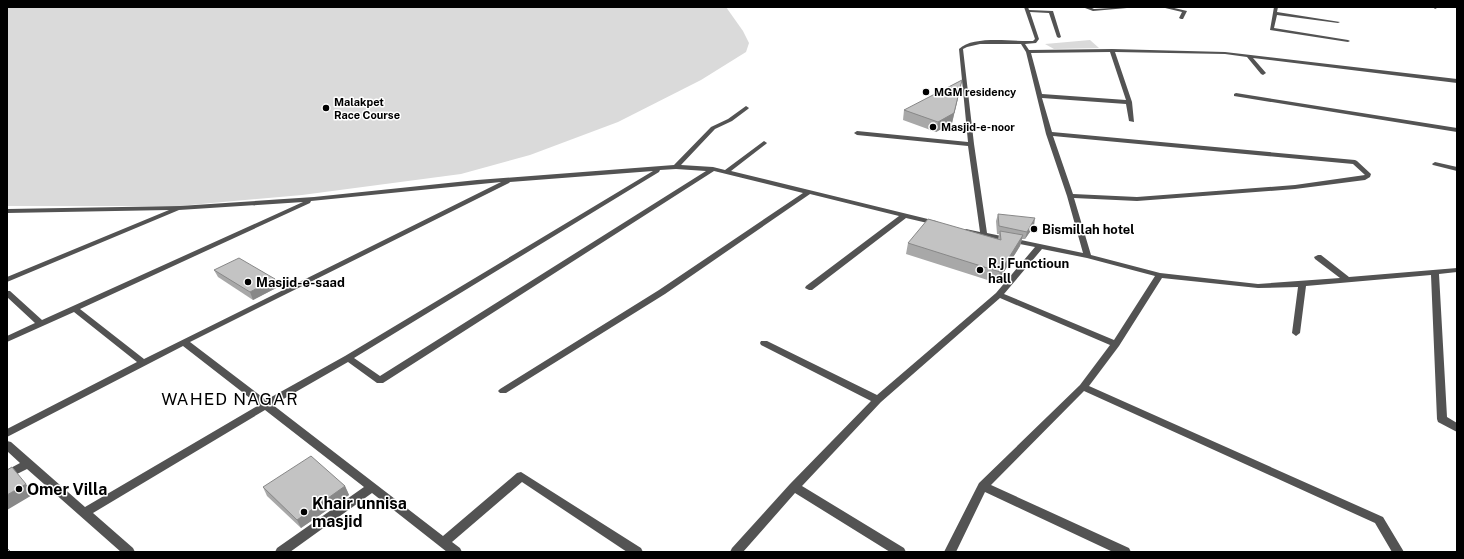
<svg xmlns="http://www.w3.org/2000/svg" width="1464" height="559" font-family="'Public Sans',sans-serif">
	<style>
		.green { fill: #dadada }
		.lines { fill: none; stroke-linecap: round; stroke-linejoin: round }
		.minor { fill: #535353; fill-rule: evenodd }
		.wall { fill: #a8a8a8 }
		.shaded-wall { fill: #888 }
		.building { fill: #c3c3c3; stroke: #888 }
		.poi-dot { fill: #000; stroke: #fff; stroke-width: 1.5 }
		.labels { text-anchor: middle; stroke-width: 3; stroke-linejoin: round; paint-order: stroke }
		.far-poi-label { font-size: 11px; font-weight: bold; fill: #000; stroke: #fff; text-anchor: start }
		.poi-label { font-size: 13px; font-weight: bold; fill: #000; stroke: #fff; text-anchor: start }
		.near-poi-label { font-size: 16px; font-weight: bold; fill: #000; stroke: #fff; text-anchor: start }
		.near-neighbourhood-label { font-size: 17px; letter-spacing: 1px; fill: #000; stroke: #fff }
	</style>
	<rect width="100%" height="100%" fill="#fff"/>
	<g class="green">
		<path d="M7 7H726L743 31 749 43 746 52 701 80 618 122 530 155 461 174 302 195 179 206H7Z"/>
		<path d="M1090 40 1099 48 1054 49 1045 44Z"/>
	</g>
	<g class="lines">
		<g class="minor">
			<path d="M1024 7H1028L1029 10 1053 11 1061 37 1059 38 1057 37 1049 13 1030 12 1039 39 1036 43 1025 44 1029 50 1112 49 1225 52 1457 79V83L1253 58 1266 73 1263 75 1261 74 1247 57 1225 54 1115 52 1132 102 1134 122 1129 121 1126 104 1042 98 1052 132 1355 160 1357 161 1371 174 1370 177 1365 180 1295 189 1137 201 1074 198 1091 255 1160 273 1258 284 1340 278 1315 259 1314 257 1318 255H1321L1349 277 1457 268V272L1439 274 1447 417 1457 423V432L1438 422 1437 419 1431 275 1306 286 1300 333 1296 336 1292 333 1298 287 1258 288 1162 278 1119 346 1089 386 1383 517 1404 552H1392L1375 523 1084 391 991 485 1129 548 1131 552H1113L985 492 956 552H944L979 483 1080 385 1110 345 1000 298 881 402 802 486 904 548 906 552H890L795 493 743 552H730L732 548 790 484 871 401 761 345 760 343 761 341H767L877 395 996 293 1035 247 966 233 962 231 966 229 980 232 968 146 857 135 854 133 857 131 968 142 959 49C974 35 1013 42 1033 41L1035 39ZM980 44H1021L1026 52 1046 134 1067 196 1083 253 987 233 974 144 963 49 967 47ZM1110 52 1126 100 1042 94 1031 53ZM1053 136 1353 164 1365 175 1295 185 1137 197 1073 194ZM1042 249 1087 258 1155 276 1114 340 1004 294Z"/>
			<path d="M1073 7H1090L1094 9 1129 7 1127 8 1093 11 1085 8H1075Z"/>
			<path d="M1161 7H1170L1187 11 1183 19H1181L1179 18 1182 12Z"/>
			<path d="M1274 7H1278L1277 12 1340 22 1338 23 1277 15 1274 28 1348 40 1350 41 1348 42 1270 30Z"/>
			<path d="M1433 7H1437V8L1435 9Z"/>
			<path d="M1236 93 1457 128V132L1234 96V94Z"/>
			<path d="M746 106 749 108 748 109 732 121 715 129 681 165 713 167 725 170 764 141 767 143 766 144 731 171 936 221 940 223 936 225 906 218 812 290H809L805 288 806 286 899 216 810 194 665 294 506 393H500L498 391 500 389 659 290 803 193 714 171 383 383H377L348 362 273 405 443 536 517 473 521 472 641 548 643 552H627L522 482 452 542 460 548 462 552H447L372 493 290 552H275L277 548 364 487 265 410 93 513 133 548 135 552H121L27 469 7 479V470L20 463 7 451V441L11 442 85 507 259 405 183 346 7 437V429L137 362 74 312 7 342V336L35 323 7 297V291H10L42 320 303 202 179 210 7 282V277L169 210 7 213V209L180 206 314 197 477 180 674 165 711 127 728 119ZM676 169 706 171 380 376 354 358 659 172 660 170ZM653 171 345 356 266 400 190 342 509 183 510 182ZM501 182 144 359 80 309 310 203 311 201Z"/>
			<path d="M1435 162 1457 167V171L1433 165 1432 164Z"/>
		</g>
	</g>
	<g class="wall">
		<path d="M960 90 952 123 936 132 903 120 904 110Z"/>
		<path d="M998 214 1034 226 1025 239H1022L1020 246 997 283 906 254 908 243 998 239 999 234H997L996 221Z"/>
		<path d="M214 270 278 287 253 300 218 277Z"/>
		<path d="M345 486 349 495 301 528 267 496 263 487Z"/>
	</g>
	<g class="shaded-wall">
		<path d="M962 80 952 123 936 132 938 122Z"/>
		<path d="M1035 218 1034 226 1025 239 1027 232Z"/>
		<path d="M1023 235 1020 246 997 283 1000 272Z"/>
		<path d="M275 279 278 287 253 300 250 292Z"/>
		<path d="M26 484 34 494 7 510V495Z"/>
		<path d="M345 486 349 495 301 528 297 520Z"/>
	</g>
	<g class="building">
		<path d="M962 80 954 113 938 122 904 110Z"/>
		<path d="M998 214 1035 218 1027 232 999 226Z"/>
		<path d="M928 219 1001 240 1000 231 1023 235 1000 272 908 243Z"/>
		<path d="M239 258 275 279 250 292 214 270Z"/>
		<path d="M311 456 345 486 297 520 263 487Z"/>
		<path d="M12 467 26 484 7 495V470Z"/>
		<path d="M7 548 11 552H7Z"/>
	</g>
	<g class="poi-dot">
		<circle cx="926" cy="92" r="4"/>
		<circle cx="326" cy="108" r="4"/>
		<circle cx="933" cy="127" r="4"/>
		<circle cx="1034" cy="229" r="4"/>
		<circle cx="980" cy="270" r="4"/>
		<circle cx="248" cy="282" r="4"/>
		<circle cx="19" cy="489" r="4"/>
		<circle cx="304" cy="512" r="4"/>
	</g>
	<g class="labels">
		<g class="far-poi-label">
			<text x="934" y="96">MGM residency</text>
			<text x="334" y="106">Malakpet<tspan x="334" dy="13">Race Course</tspan></text>
			<text x="941" y="131">Masjid-e-noor</text>
		</g>
		<g class="poi-label">
			<text x="1042" y="234">Bismillah hotel</text>
			<text x="988" y="268">R.j Functioun<tspan x="988" dy="15">hall</tspan></text>
			<text x="256" y="287">Masjid-e-saad</text>
		</g>
		<g class="near-poi-label">
			<text x="27" y="495">Omer Villa</text>
			<text x="312" y="509">Khair unnisa<tspan x="312" dy="18">masjid</tspan></text>
		</g>
		<g class="near-neighbourhood-label">
			<text x="230" y="405">WAHED NAGAR</text>
		</g>
	</g>
	<rect width="1464" height="559" fill="none" stroke="#000000" stroke-width="16"/>
</svg>
